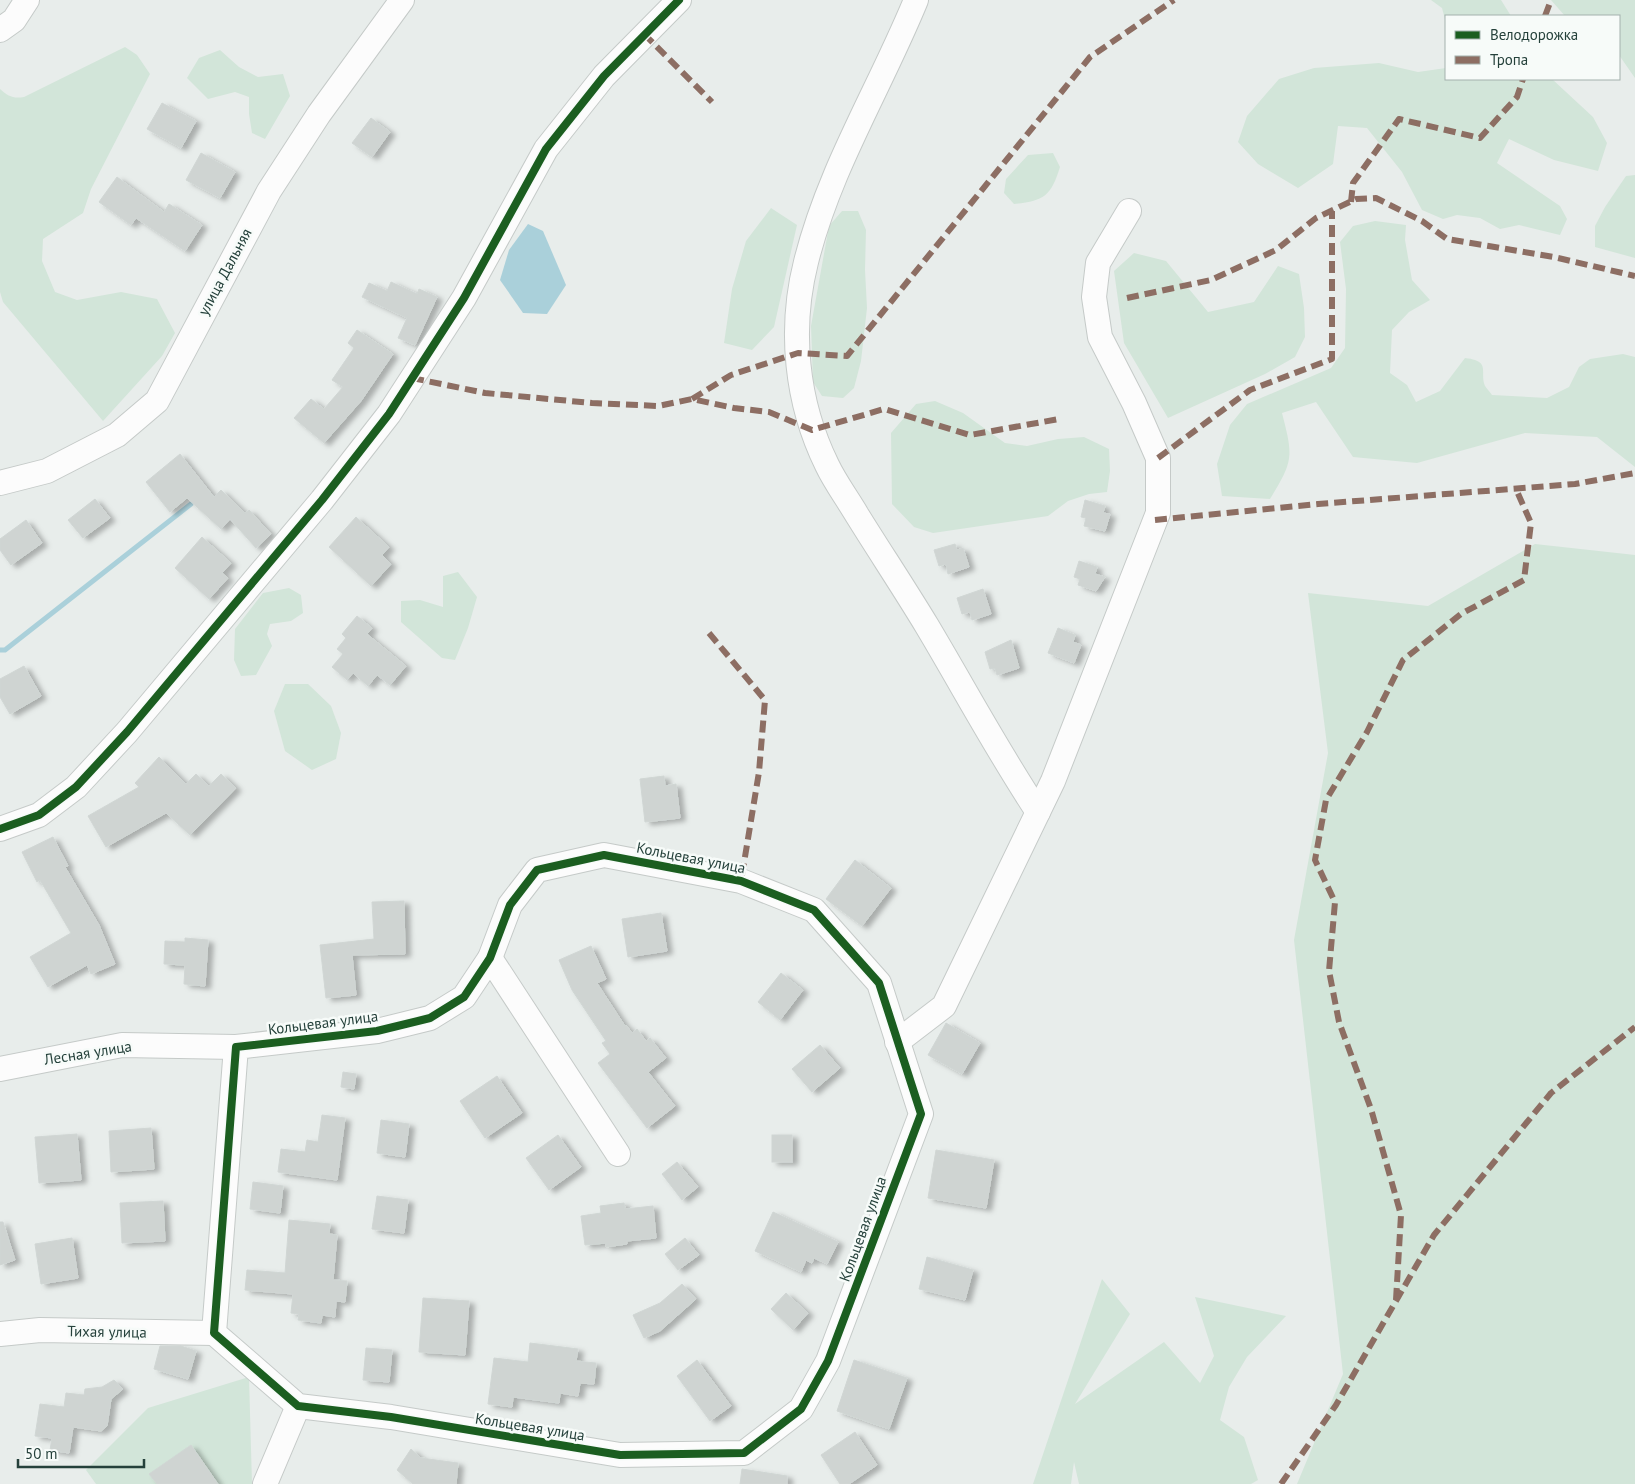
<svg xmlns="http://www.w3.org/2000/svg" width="1635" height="1484" font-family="'PT Sans',sans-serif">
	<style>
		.green { fill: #d2e5d9 }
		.water { fill: #aad0da }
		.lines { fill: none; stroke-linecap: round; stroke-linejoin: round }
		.stream { stroke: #aad0da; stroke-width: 5 }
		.building { fill: #cfd4d2; stroke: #d0d6d4; filter: url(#shadow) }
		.minor-casing { stroke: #c5cac8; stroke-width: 26 }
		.minor { stroke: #fcfcfc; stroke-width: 24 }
		.quiet { stroke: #8d6e63; stroke-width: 6; stroke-dasharray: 12 6; stroke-linecap: butt }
		.cycleway-casing { stroke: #f7fbf9; stroke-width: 11 }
		.cycleway { stroke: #1b5e20; stroke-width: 8 }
		.labels { text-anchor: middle; stroke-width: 5; stroke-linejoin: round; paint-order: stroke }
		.street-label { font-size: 15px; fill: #25413b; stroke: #f7fbf9 }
	</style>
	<defs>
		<filter id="shadow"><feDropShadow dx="5.5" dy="3" stdDeviation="2.5" flood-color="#0004"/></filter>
	</defs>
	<rect width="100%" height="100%" fill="#e8edeb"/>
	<g class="green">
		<path d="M1431 0H1501L1511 16H1446V23L1442 8Z"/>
		<path d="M1551 0H1635V78L1619 55V16H1565Z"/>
		<path d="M125 47 137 55 150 74 91 189 83 213 43 239 42 261 55 292 77 300 121 292 157 299 175 333 162 356 103 421 3 302 0 292V89C8 96 13 99 24 97Z"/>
		<path d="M220 50 239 67 258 77 283 74 290 96 265 139 252 133 249 114V97L235 92 208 99 187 78 199 58Z"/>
		<path d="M1379 63 1418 72 1446 68V79H1552L1593 117 1607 143 1598 171 1554 160 1509 139 1497 163 1560 206 1567 219 1560 235 1519 225 1500 229 1480 218 1457 215 1443 219 1422 210 1402 172 1367 128 1338 126 1333 164 1298 188 1258 164 1238 142 1247 116 1279 79 1314 68Z"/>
		<path d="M1053 153 1060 167C1051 196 1044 201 1014 204L1004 193 1006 179 1028 155Z"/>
		<path d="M1635 175V258L1595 247V226L1605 207 1626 176Z"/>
		<path d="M771 208 797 225 774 327 752 350 724 343 732 289 746 241Z"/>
		<path d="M842 211H858L866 230 865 270 867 308 861 361 854 388 843 398 822 396 813 382 811 326 829 226Z"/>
		<path d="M1375 221 1406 225 1405 240 1412 280 1430 300 1409 312 1392 330 1390 373 1407 385 1416 402 1440 391 1465 358C1492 361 1479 372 1485 386 1487 389 1490 392 1492 395L1547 398 1569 387 1579 367 1590 359 1623 354 1635 357V467L1597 437 1525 433 1417 463 1353 457 1316 402 1282 413C1293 456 1294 460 1270 499L1222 496 1217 464 1230 425 1247 404 1331 368 1345 348 1346 289 1340 242 1353 226Z"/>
		<path d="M1134 253 1166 261 1208 312 1254 302 1278 266 1299 274 1304 308 1305 337 1295 357 1265 374 1168 418 1124 343 1114 271Z"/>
		<path d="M935 401 963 413 1005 443 1027 446 1058 439 1084 437 1109 449 1110 471 1107 492 1089 494 1068 501 1048 516 933 533 914 527 892 504 891 433 916 404Z"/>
		<path d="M1535 544 1635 555V1484H1297L1343 1374 1294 940 1328 753 1308 593 1428 606Z"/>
		<path d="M458 572 477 597 468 628 455 660 442 658 401 622V601L420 600 443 607V576Z"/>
		<path d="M289 588 301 595 303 613 291 621 270 624 267 634 272 646 256 675 241 676 234 660 235 629 263 593Z"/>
		<path d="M285 684H308L331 706 341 733 336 759 312 770 285 751 274 711Z"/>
		<path d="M1102 1279 1130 1314 1075 1404 1164 1342 1200 1383 1214 1356 1195 1297 1286 1316 1247 1357 1229 1387 1220 1420 1244 1437 1258 1480 1251 1484H1079L1074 1462 1071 1484H1033Z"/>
		<path d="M249 1377 252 1484H96L86 1470 148 1408Z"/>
	</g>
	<path class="water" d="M528 224 543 231 566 285 547 314 523 313 500 280 509 250Z"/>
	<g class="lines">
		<path class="stream" d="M0 650H5L191 504"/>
	</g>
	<g class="building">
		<path d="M162 103 196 121 181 148 147 129Z"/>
		<path d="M371 118 390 132 372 157 352 143Z"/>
		<path d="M201 153 235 172 220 198 186 180Z"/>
		<path d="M117 177 164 212 169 204 202 225 185 251 136 218 131 225 99 202Z"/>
		<path d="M391 282 417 294 419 289 437 297 415 345 398 338 407 318 362 297 369 283 387 291Z"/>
		<path d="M357 330 393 354 361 401 324 443 294 418 311 399 324 409 343 387 332 380 354 348 348 343Z"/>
		<path d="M180 454 214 497 221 490 245 513 249 510 271 534 256 548 230 519 221 529 187 498 170 512 146 482Z"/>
		<path d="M95 499 110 518 83 538 68 520Z"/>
		<path d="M1085 500 1105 506 1103 513 1110 514 1105 531 1084 526 1086 518 1081 517Z"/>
		<path d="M356 517 389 547 382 555 391 564 371 586 329 547Z"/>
		<path d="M26 520 42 543 11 565 0 550V539Z"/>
		<path d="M202 537 231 563 222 573 228 578 209 599 175 568Z"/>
		<path d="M955 544 957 550 963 548 969 567 948 574 946 564 939 566 934 550Z"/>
		<path d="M1079 561 1097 567 1095 574 1105 577 1096 591 1078 585 1080 579 1074 577Z"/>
		<path d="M983 589 991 614 972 620 970 612 962 614 957 598Z"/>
		<path d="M357 616 372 628 367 634 406 666 390 685 377 675 368 686 353 673 347 680 332 667 343 654 337 649 346 638 342 634Z"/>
		<path d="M1058 628 1075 635 1073 642 1081 645 1074 663 1048 653Z"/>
		<path d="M1011 640 1019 668 997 675 995 668 990 669 985 652Z"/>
		<path d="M24 666 41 696 10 714 0 697V679Z"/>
		<path d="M159 757 186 784 196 774 209 786 221 774 236 788 190 835 166 813 106 847 88 816 139 787 135 783Z"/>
		<path d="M664 776 665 786 676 784 680 818 645 822 640 779Z"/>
		<path d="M53 837 68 866 65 867 99 925 115 964 91 974 87 965 48 987 30 957 71 933 40 880 37 882 22 852Z"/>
		<path d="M855 860 891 888 862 926 826 899Z"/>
		<path d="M404 901 405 954 352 955 356 995 326 998 320 945 374 939 372 902Z"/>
		<path d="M661 913 667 951 628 957 622 919Z"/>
		<path d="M185 938 208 940 205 986 184 984 185 965 164 964 165 941 185 942Z"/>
		<path d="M591 946 606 979 597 983 625 1026 626 1025 632 1033 637 1029 646 1041 650 1038 666 1058 648 1072 675 1106 647 1128 598 1063 610 1054 602 1043 606 1041 572 990 559 960Z"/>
		<path d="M781 973 803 990 780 1020 758 1002Z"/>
		<path d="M946 1023 980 1043 962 1074 928 1055Z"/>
		<path d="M820 1045 840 1068 812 1092 792 1069Z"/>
		<path d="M343 1072 356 1074 354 1089 341 1087Z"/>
		<path d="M497 1076 522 1113 485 1138 460 1101Z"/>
		<path d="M322 1115 345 1118 337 1180 278 1172 281 1149 305 1152 307 1140 318 1142Z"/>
		<path d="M381 1120 409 1124 405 1157 377 1153Z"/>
		<path d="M151 1128 154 1169 111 1172 109 1131Z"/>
		<path d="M77 1134 81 1180 39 1183 35 1137Z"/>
		<path d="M558 1135 581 1167 549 1190 526 1158Z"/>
		<rect x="772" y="1135" width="20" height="27"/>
		<path d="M936 1150 994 1160 986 1208 928 1198Z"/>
		<path d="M677 1162 698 1187 682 1200 662 1174Z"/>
		<path d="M253 1182 283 1186 280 1213 250 1209Z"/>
		<path d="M377 1196 408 1200 404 1233 372 1229Z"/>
		<path d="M163 1201 165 1241 122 1243 120 1203Z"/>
		<path d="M624 1203 625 1209 653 1206 656 1238 627 1241V1244L606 1247V1243L585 1245 581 1216 601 1213 600 1206Z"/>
		<path d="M773 1212 838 1242 827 1264 814 1258 812 1263 806 1260 801 1272 755 1251Z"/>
		<path d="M289 1220 330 1224 329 1234 337 1235 333 1280 347 1281 345 1302 336 1301 335 1317 322 1315 321 1323 298 1320 299 1314 291 1313 293 1294 245 1290 247 1270 285 1273Z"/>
		<path d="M0 1222H3L15 1260 0 1265Z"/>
		<path d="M72 1238 78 1278 41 1284 35 1244Z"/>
		<path d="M685 1238 699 1255 678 1270 665 1254Z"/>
		<path d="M927 1257 973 1270 965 1300 919 1289Z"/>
		<path d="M682 1284 696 1299 660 1331 644 1338 633 1315 660 1303Z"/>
		<path d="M786 1293 808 1313 793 1330 771 1309Z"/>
		<path d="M423 1298 469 1301 465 1355 419 1352Z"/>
		<path d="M530 1343 578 1349 576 1361 596 1363 594 1384 580 1383 578 1396 560 1393 559 1403 513 1397 512 1407 488 1404 494 1358 528 1362Z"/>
		<path d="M160 1346H181L196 1351 188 1379 154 1369Z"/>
		<path d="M366 1348 392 1350 389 1382 363 1380Z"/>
		<path d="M697 1360 731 1406 710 1421 677 1376Z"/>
		<path d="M854 1360 907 1378 889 1429 837 1411Z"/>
		<path d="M114 1380 123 1389 111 1399 107 1426 101 1431 73 1427 69 1453 50 1450 52 1438 35 1436 40 1404 64 1407 66 1393 84 1395 85 1389 102 1387Z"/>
		<path d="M855 1432 877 1465 849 1484H840L821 1455Z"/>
		<path d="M191 1445 218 1484H157L149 1474Z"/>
		<path d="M411 1449 421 1458 458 1463 456 1484H413L397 1470Z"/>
		<path d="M742 1469 787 1476V1484H740Z"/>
	</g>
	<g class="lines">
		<g class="minor-casing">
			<g id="minor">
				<path d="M916 0C880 88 829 169 806 262 789 329 796 402 827 465 835 482 847 498 857 515 880 552 904 588 927 626 964 688 998 752 1038 812"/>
				<path d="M0 30 14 20 27 0"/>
				<path d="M0 483 47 471 117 435 157 401 269 191 319 114 402 0"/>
				<path d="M0 829 39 815 76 787 127 732 322 500 389 414 464 298 546 149 604 76 679 0"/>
				<path d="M604 855 741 881 814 910 879 983 921 1114 828 1361 801 1409 744 1453 620 1455 391 1417 298 1406 214 1333 236 1047 377 1031 430 1018 464 997 490 958 510 905 537 870Z"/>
				<path d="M490 958 618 1154"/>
				<path d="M897 1042 944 1006 1053 781 1158 513V458L1134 403 1100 337 1094 297 1098 263 1129 211"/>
				<path d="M0 1069 122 1045 236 1047"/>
				<path d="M0 1334 40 1330 214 1333"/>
				<path d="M265 1484 298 1406"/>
			</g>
		</g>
		<use href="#minor" class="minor"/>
		<g class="quiet">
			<path d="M1545 16 1551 0"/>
			<path d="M644 34 712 102"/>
			<path d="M1351 202 1353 183 1399 119 1480 138 1517 97 1523 79"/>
			<path d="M1127 298 1211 280 1276 250 1316 218 1356 199 1376 198 1422 221 1447 239 1554 257 1635 276"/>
			<path d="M412 378 485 393 592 403 658 406 692 399 734 408 769 412 812 430 884 409 970 435 1059 419"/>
			<path d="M692 399 731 375 798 353 847 356 1090 57 1174 0"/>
			<path d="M1158 458 1250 390 1332 359V211"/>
			<path d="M1155 520 1318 504 1575 484 1635 473"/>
			<path d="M709 633 765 700 759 772 741 881"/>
			<path d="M1396 1300 1401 1215 1371 1109 1339 1022 1329 971 1335 902 1315 860 1326 800 1367 732 1403 660 1461 614 1524 580 1531 523 1516 489"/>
			<path d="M1281 1484 1336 1405 1434 1235 1551 1093 1635 1027"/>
		</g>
		<g class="cycleway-casing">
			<g id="cycleway">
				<path d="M0 829 39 815 76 787 127 732 322 500 389 414 464 298 546 149 604 76 679 0"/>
				<path d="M604 855 741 881 814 910 879 983 921 1114 828 1361 801 1409 744 1453 620 1455 391 1417 298 1406 214 1333 236 1047 377 1031 430 1018 464 997 490 958 510 905 537 870Z"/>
			</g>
		</g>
		<use href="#cycleway" class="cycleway"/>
	</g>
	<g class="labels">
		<g class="street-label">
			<text transform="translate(225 272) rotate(-62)" y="5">улица Дальняя</text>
			<text transform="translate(691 858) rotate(11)" y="5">Кольцевая улица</text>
			<text transform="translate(323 1023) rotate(-7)" y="5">Кольцевая улица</text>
			<text transform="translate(88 1053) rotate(-9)" y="5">Лесная улица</text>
			<text transform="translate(863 1229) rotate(-70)" y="5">Кольцевая улица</text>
			<text transform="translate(107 1332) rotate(1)" y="5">Тихая улица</text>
			<text transform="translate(530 1427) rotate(9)" y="5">Кольцевая улица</text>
		</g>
	</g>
	<rect x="1445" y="15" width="175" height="65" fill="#f7fbf9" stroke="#a3b1ad"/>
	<rect x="1455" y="31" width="25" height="8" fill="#1b5e20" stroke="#a3b1ad"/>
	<text x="1490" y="40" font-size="15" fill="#25413b">Велодорожка</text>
	<rect x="1455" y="56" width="25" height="8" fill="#8d6e63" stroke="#a3b1ad"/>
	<text x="1490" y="65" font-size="15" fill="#25413b">Тропа</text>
	<path d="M18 1459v8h126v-8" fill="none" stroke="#25413b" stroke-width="2.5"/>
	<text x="25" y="1459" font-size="15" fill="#25413b" stroke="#f7fbf9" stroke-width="4" paint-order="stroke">50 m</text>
</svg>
